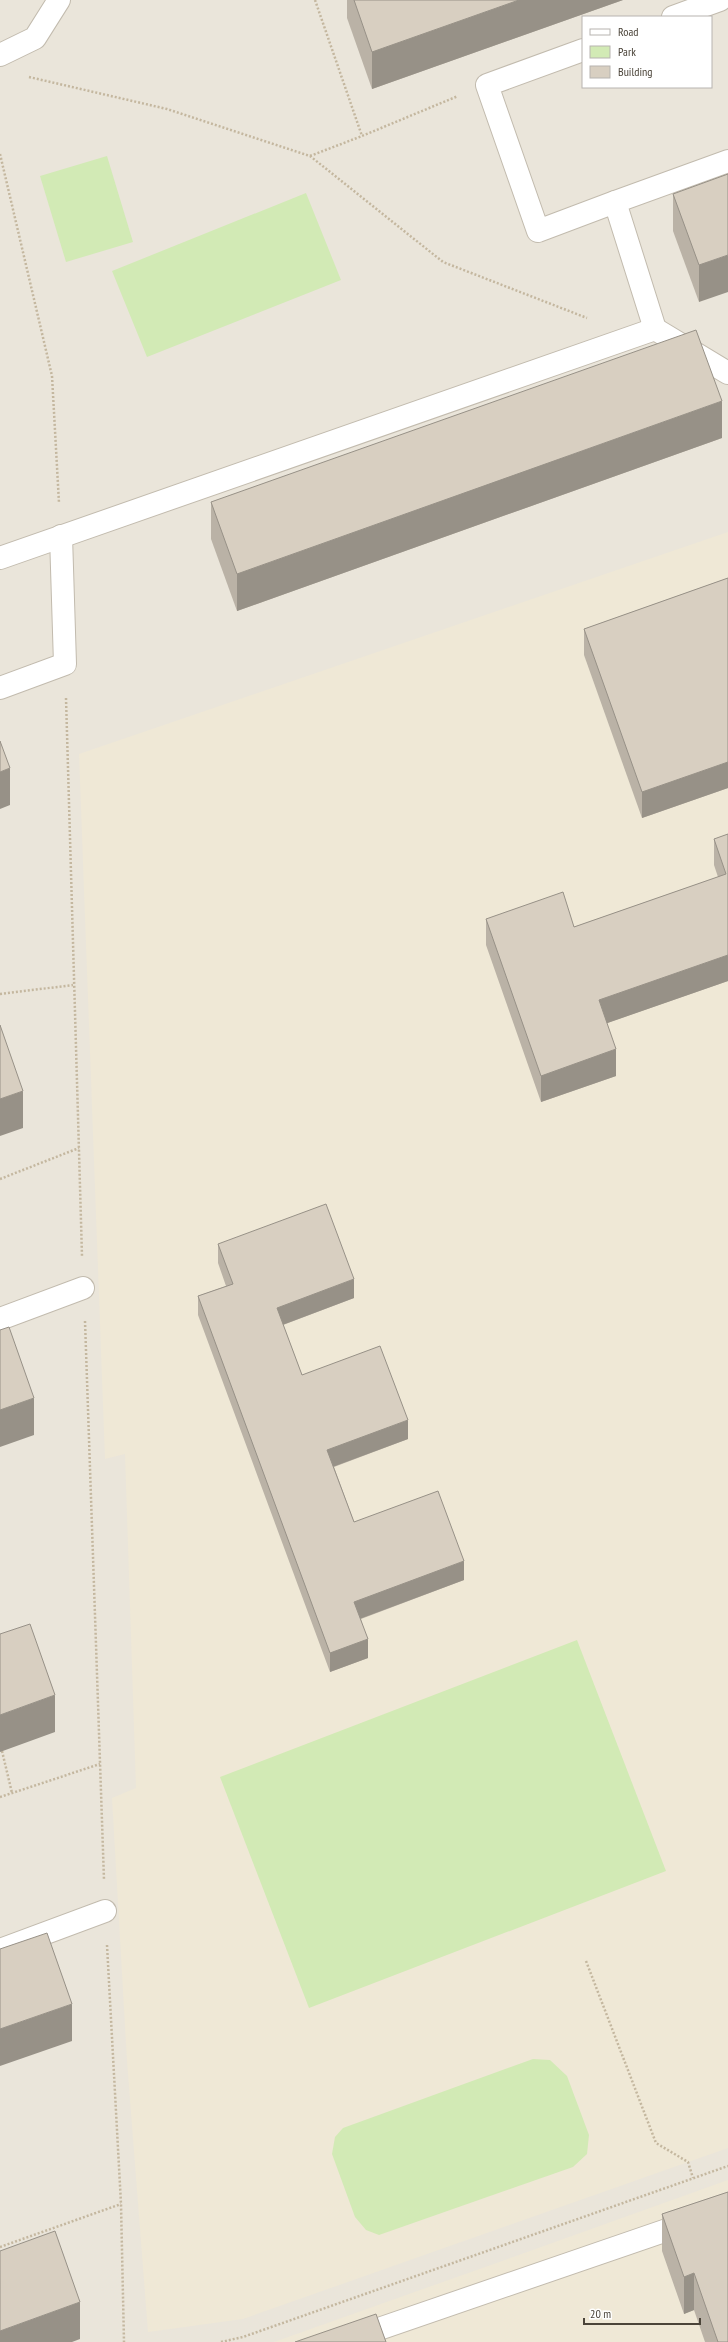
<svg xmlns="http://www.w3.org/2000/svg" width="728" height="2342" font-family="'PT Sans Narrow',sans-serif">
	<style>
		.residential { fill: #eae5da; fill-rule: evenodd }
		.education { fill: #efe8d6 }
		.green { fill: #d2eab5 }
		.lines { fill: none; stroke-linecap: round; stroke-linejoin: round }
		.minor-casing { stroke: #c2bbae; stroke-width: 24 }
		.path { stroke: #c4b79f; stroke-width: 2.5; stroke-dasharray: 2 2; stroke-linecap: butt }
		.minor { stroke: #fff; stroke-width: 22 }
		.wall { fill: #bab2a6 }
		.shaded-wall { fill: #979187 }
		.building { fill: #d8cfc1; stroke: #979187 }
	</style>
	<rect width="100%" height="100%" fill="#f6f3ec"/>
	<path class="residential" d="M0 0H728V2342H0ZM583 17H711V87H583Z"/>
	<g class="education">
		<path d="M728 532V2148L243 2319 148 2332 127 2061 112 1798 136 1788 125 1454 105 1459 79 754Z"/>
		<path d="M728 2180V2342H274L516 2256Z"/>
	</g>
	<g class="green">
		<path d="M107 156 133 242 66 262 40 176Z"/>
		<path d="M306 193 341 280 147 357 112 271Z"/>
		<path d="M577 1640 666 1871 309 2008 220 1777Z"/>
		<path d="M533 2059 550 2060 567 2076 589 2135 587 2154 573 2167 379 2235 366 2230 355 2217 332 2154 335 2137 343 2128Z"/>
	</g>
	<g class="lines">
		<g class="minor-casing">
			<g id="minor">
				<path d="M673 17 720 0"/>
				<path d="M583 50 487 85 538 231 615 202"/>
				<path d="M0 55 35 38 59 0"/>
				<path d="M655 329 615 202 728 161"/>
				<path d="M0 558 655 329 728 373"/>
				<path d="M0 688 65 664 61 536"/>
				<path d="M0 1319 83 1288"/>
				<path d="M0 1950 105 1911"/>
				<path d="M341 2342 728 2209"/>
			</g>
		</g>
		<g class="path">
			<path d="M315 0 362 136 458 96"/>
			<path d="M29 77 167 109 310 156 443 262 587 318"/>
			<path d="M0 154 52 376 59 503"/>
			<path d="M310 156 362 136"/>
			<path d="M66 698 82 1256"/>
			<path d="M0 994 73 985"/>
			<path d="M0 1179 79 1148"/>
			<path d="M85 1321 104 1880"/>
			<path d="M2 1751 12 1793"/>
			<path d="M0 1797 100 1764"/>
			<path d="M107 1945 121 2204 124 2342"/>
			<path d="M586 1961 656 2143 688 2162 693 2178"/>
			<path d="M0 2247 121 2204"/>
			<path d="M221 2342 243 2337 728 2166"/>
		</g>
		<use href="#minor" class="minor"/>
	</g>
	<g class="wall">
		<path d="M347 0H623L372 89 347 18Z"/>
		<path d="M728 174 699 302 673 231V194Z"/>
		<path d="M722 438 237 611 211 539V502Z"/>
		<path d="M728 578V788L642 818 584 655V629Z"/>
		<path d="M728 834V981L607 1023 616 1076 541 1102 486 945V919L574 927 718 877 714 865V839Z"/>
		<path d="M218 1244 354 1298 283 1325 302 1375 408 1439 334 1467 354 1522 464 1580 361 1619 368 1658 330 1672 198 1315V1296L226 1286 218 1263Z"/>
		<path d="M728 2192V2342H705L694 2310 684 2314 662 2251V2214Z"/>
	</g>
	<g class="shaded-wall">
		<path d="M519 0H623L372 89V52Z"/>
		<path d="M728 255V292L699 302V265Z"/>
		<path d="M722 401V438L237 611V574Z"/>
		<path d="M728 762V788L642 818V792Z"/>
		<path d="M10 768V805L0 809V772Z"/>
		<path d="M728 955V981L599 1026V1000Z"/>
		<path d="M616 1049V1076L541 1102V1076Z"/>
		<path d="M23 1091V1128L0 1136V1099Z"/>
		<path d="M354 1279V1298L277 1327V1308Z"/>
		<path d="M34 1398V1435L0 1447V1410Z"/>
		<path d="M408 1420V1439L327 1469V1450Z"/>
		<path d="M464 1561V1580L354 1621V1602Z"/>
		<path d="M368 1639V1658L330 1672V1653Z"/>
		<path d="M55 1695V1732L0 1752V1715Z"/>
		<path d="M72 2004V2041L0 2066V2029Z"/>
		<path d="M694 2273V2310L684 2314V2277Z"/>
		<path d="M80 2302V2339L72 2342H0V2331Z"/>
	</g>
	<g class="building">
		<path d="M354 0H519L372 52Z"/>
		<path d="M728 174V255L699 265 673 194Z"/>
		<path d="M696 330 722 401 237 574 211 502Z"/>
		<path d="M728 578V762L642 792 584 629Z"/>
		<path d="M0 741 10 768 0 772Z"/>
		<path d="M728 834V955L599 1000 616 1049 541 1076 486 919 563 892 574 927 726 874 714 839Z"/>
		<path d="M0 1025 23 1091 0 1099Z"/>
		<path d="M326 1204 354 1279 277 1308 302 1375 380 1346 408 1420 327 1450 354 1522 438 1491 464 1561 354 1602 368 1639 330 1653 198 1296 233 1284 218 1244Z"/>
		<path d="M9 1327 34 1398 0 1410V1330Z"/>
		<path d="M30 1624 55 1695 0 1715V1634Z"/>
		<path d="M47 1933 72 2004 0 2029V1949Z"/>
		<path d="M728 2192V2342H718L694 2273 684 2277 662 2214Z"/>
		<path d="M55 2231 80 2302 0 2331V2251Z"/>
		<path d="M376 2314 386 2342H295Z"/>
	</g>
	<rect x="582" y="16" width="130" height="72" fill="#ffffff" stroke="#b7b4b0"/>
	<rect x="590" y="29" width="20" height="6" fill="#ffffff" stroke="#b7b4b0"/>
	<text x="618" y="36" font-size="12" fill="#4b4439">Road</text>
	<rect x="590" y="46" width="20" height="12" fill="#d2eab5" stroke="#b7b4b0"/>
	<text x="618" y="56" font-size="12" fill="#4b4439">Park</text>
	<rect x="590" y="66" width="20" height="12" fill="#d8cfc1" stroke="#b7b4b0"/>
	<text x="618" y="76" font-size="12" fill="#4b4439">Building</text>
	<path d="M584 2318v6h116v-6" fill="none" stroke="#4b4439" stroke-width="2"/>
	<text x="590" y="2318" font-size="12" fill="#4b4439" stroke="#ffffff" stroke-width="3" paint-order="stroke">20 m</text>
</svg>
